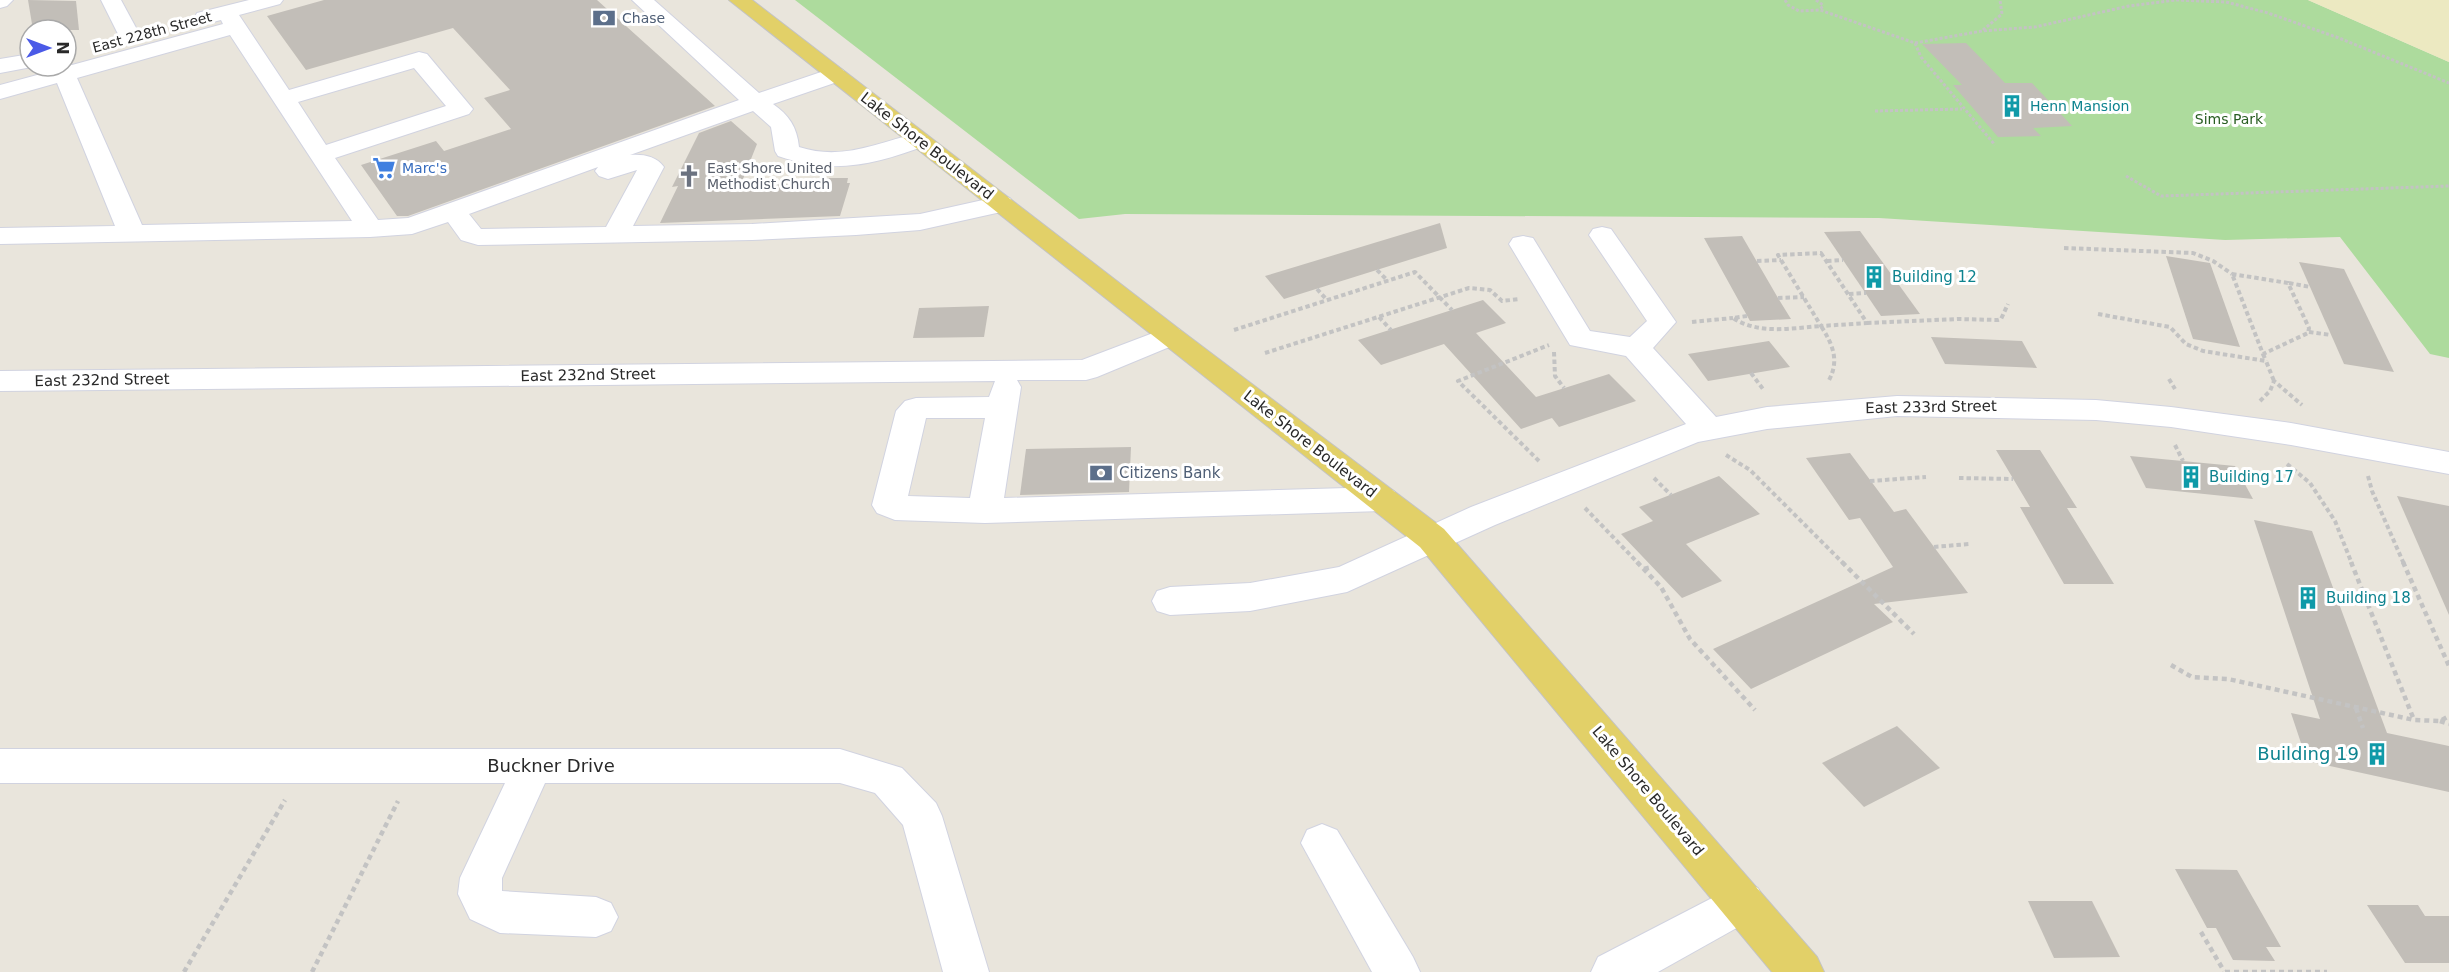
<svg xmlns="http://www.w3.org/2000/svg" width="2449" height="972" font-family="'DejaVu Sans',sans-serif">
	<style>
		.green { fill: #addb9d }
		.sand { fill: #ece9c1 }
		.building { fill: #c2beb8 }
		.lines { fill: none; stroke-linecap: round; stroke-linejoin: round }
		.minor-casing { stroke: #d1d3e0; stroke-width: 2 }
		.major-casing { stroke: #c3c3c3; stroke-width: 2 }
		.path-far2 { stroke: #c3c3c3; stroke-width: 3; stroke-dasharray: 3 2; stroke-linecap: butt }
		.path-far1 { stroke: #c3c3c3; stroke-width: 4; stroke-dasharray: 4.5 3; stroke-linecap: butt }
		.path { stroke: #c3c3c3; stroke-width: 4.5; stroke-dasharray: 5 4; stroke-linecap: butt }
		.minor { fill: #fff; fill-rule: evenodd }
		.major { fill: #e2d068; fill-rule: evenodd }
		.labels { text-anchor: middle; stroke-width: 6; stroke-linejoin: round; paint-order: stroke }
		.far-service-label { font-size: 14px; fill: #4e5e75; stroke: #fff; text-anchor: start }
		.far-street-label { font-size: 14px; fill: #292929; stroke: #fff }
		.far-culture-label { font-size: 14px; fill: #0d838f; stroke: #fff; text-anchor: start }
		.far-park-label { font-size: 14px; fill: #285d21; stroke: #fff }
		.far-shop-label { font-size: 14px; fill: #366cbe; stroke: #fff; text-anchor: start }
		.far-worship-label { font-size: 14px; fill: #5b616d; stroke: #fff; text-anchor: start }
		.street-label { font-size: 15px; fill: #292929; stroke: #fff }
		.culture-label { font-size: 15px; fill: #0d838f; stroke: #fff; text-anchor: start }
		.service-label { font-size: 15px; fill: #4e5e75; stroke: #fff; text-anchor: start }
		.near-culture-label { font-size: 18px; fill: #0d838f; stroke: #fff; text-anchor: end }
		.near-street-label { font-size: 18px; fill: #292929; stroke: #fff }
	</style>
	<rect width="100%" height="100%" fill="#e9e5dc"/>
	<path class="green" d="M795 0H2308L2449 62V358L2430 354 2340 237 2225 240 1879 218 1125 214 1079 219Z"/>
	<path class="sand" d="M2308 0H2449V62Z"/>
	<g class="building">
		<path d="M28 0 76 1 79 30H33Z"/>
		<path d="M324 0H597L715 106 408 216H397L361 165 436 141 444 151 511 129 484 98 510 90 453 28 306 70 267 16Z"/>
		<path d="M1966 43 2005 83H2032L2072 126 2033 128 2041 136 1998 137 1953 85H1962L1922 44Z"/>
		<path d="M731 121 757 144 741 184H818L820 178H848L847 183H850L840 216 660 223 678 186 672 187 699 133Z"/>
		<path d="M1440 223 1447 248 1284 299 1265 276Z"/>
		<path d="M1860 231 1920 314 1881 316 1824 232Z"/>
		<path d="M1742 236 1778 298 1791 319 1750 321 1704 238Z"/>
		<path d="M2166 256 2210 263 2240 347 2193 339Z"/>
		<path d="M2299 262 2344 269 2394 372 2344 364Z"/>
		<path d="M1483 300 1506 323 1476 333 1536 397 1609 374 1636 401 1559 427 1552 418 1521 429 1444 344 1381 365 1358 340Z"/>
		<path d="M989 306 984 337 913 338 919 308Z"/>
		<path d="M1931 337 2022 341 2037 368 1945 364Z"/>
		<path d="M1769 341 1790 367 1708 381 1688 354Z"/>
		<path d="M1131 447 1129 492 1020 495 1026 449Z"/>
		<path d="M1996 450H2040L2077 508H2067L2114 584H2064L2020 507H2030Z"/>
		<path d="M1850 453 1894 512 1906 509 1968 593 1874 604 1893 622 1751 689 1713 649 1893 567 1860 518 1849 520 1806 458Z"/>
		<path d="M2130 456 2235 466 2253 499 2146 488Z"/>
		<path d="M1719 476 1760 514 1686 544 1722 581 1682 598 1621 534 1653 521 1639 507Z"/>
		<path d="M2397 496 2449 506V615Z"/>
		<path d="M2254 520 2312 531 2387 733 2449 746V792L2307 761 2291 713 2320 719Z"/>
		<path d="M1897 726 1940 768 1864 807 1822 763Z"/>
		<path d="M2175 869 2237 870 2281 947H2266L2275 961 2233 960 2216 928H2207Z"/>
		<path d="M2028 901H2092L2120 957 2054 958Z"/>
		<path d="M2367 905H2418L2425 916H2449V963H2405Z"/>
	</g>
	<g class="lines">
		<g class="minor-casing">
			<g id="minor">
				<path d="M0 0H13L7 6 0 8Z"/>
				<path d="M101 0H121L141 37 138 42 130 44 122 42Z"/>
				<path d="M249 0H283L280 4 239 15 289 90 419 52 427 54 473 109 469 114 335 158 378 220 408 218 739 100 632 0H654L759 93 827 70 835 68 843 70 846 75 843 80 773 104C789 115 797 127 799 147 842 161 877 143 918 133L927 135 930 140 927 145C874 165 833 175 778 156L775 151 771 127 753 111 630 155C643 154 656 156 664 167L633 226 752 224 920 214 1001 196 1010 198 1014 204 1010 210 920 230 856 235 752 240 478 245 461 240 448 222 412 234 370 237 0 244V228L115 226 57 83 0 99V85L52 71 50 66H66V60L72 65 223 24 221 20 205 24 197 23 194 18 197 13ZM230 35 352 221 142 225 77 78ZM414 68 446 106 326 145 298 102ZM598 167 595 171 599 176 608 179 637 170 606 227 481 229 469 214Z"/>
				<path d="M30 54V66H37L0 73V59Z"/>
				<path d="M1602 227 1611 229 1676 322 1653 348 1716 417 1767 407 1897 396 2096 400 2171 407 2291 423 2449 452V474L2291 445 2171 427 2096 420 1897 416 1767 429 1698 442 1495 525 1347 592 1250 611 1170 615 1157 611 1152 601 1157 591 1170 587 1250 583 1339 567 1471 507 1686 424 1626 356 1570 345 1509 244 1513 238 1523 236 1533 238 1590 331 1630 337 1647 321 1589 235 1593 229Z"/>
				<path d="M1169 327 1179 329 1184 336 1179 343 1097 377 1086 380H1017L1021 387 1004 498 1382 487 1394 491 1399 499 1394 507 1382 511 985 523 895 520 877 513 872 505 896 411 905 401 916 398 989 397 995 381 0 391V371L1082 360ZM926 418H985L970 498 908 496Z"/>
				<path d="M0 749H840L902 768 936 803 942 816 989 972H943L903 825 875 793 840 783H545L502 878V891L596 897 611 903 618 917 611 931 596 937 500 933 470 919 458 894 460 878 505 783H0Z"/>
				<path d="M1322 824 1337 830 1413 957 1420 972H1372L1301 843 1307 830Z"/>
				<path d="M1743 882 1758 888 1765 902 1758 916 1658 972H1591L1598 957Z"/>
			</g>
		</g>
		<g class="major-casing">
			<path id="major" d="M729 0H752L1179 329 1444 529 1817 957 1824 972H1772L1420 547Z"/>
		</g>
		<g class="path-far2">
			<path d="M1785 0 1788 5 1799 11 1820 10 1915 43 1921 57 1995 145"/>
			<path d="M1816 0 1823 5 1820 10"/>
			<path d="M1983 30 2002 14 2000 0"/>
			<path d="M1915 43 1982 31 2035 27 2129 6 2176 0 2226 2 2268 13 2339 38 2449 83"/>
			<path d="M1875 111 1962 109"/>
			<path d="M2126 176 2161 196 2449 186"/>
		</g>
		<g class="path-far1">
			<path d="M2064 248 2193 253 2213 261 2232 274"/>
			<path d="M1821 253 1867 323 1821 326 1778 255Z"/>
			<path d="M1757 261 1781 260"/>
			<path d="M1827 261 1843 260"/>
			<path d="M1377 270 1388 281"/>
			<path d="M2232 274 2288 283 2309 328 2308 333 2263 354Z"/>
			<path d="M2289 283 2310 287"/>
			<path d="M1317 289 1327 300"/>
			<path d="M1849 294 1866 293"/>
			<path d="M1778 298 1804 297"/>
			<path d="M2098 314 2170 327 2186 344 2203 351 2266 361 2274 381"/>
			<path d="M1747 316 1733 318C1759 335 1792 328 1821 326 1833 345 1840 361 1828 382"/>
			<path d="M1379 317 1391 330"/>
			<path d="M1692 322 1733 318"/>
			<path d="M1867 323 1958 319 1998 320 2001 319 2008 304"/>
			<path d="M1234 330 1415 272 1452 310"/>
			<path d="M2309 332 2331 335"/>
			<path d="M1554 352 1555 376 1564 388"/>
			<path d="M1265 353 1469 288 1490 290 1502 301 1520 299"/>
			<path d="M2263 354 2266 361"/>
			<path d="M1751 373 1763 389"/>
			<path d="M2169 379 2175 389"/>
			<path d="M2260 401 2270 391 2274 381 2302 405"/>
			<path d="M2175 445 2183 461"/>
			<path d="M1726 455 1750 470 1844 564"/>
			<path d="M1539 461 1458 381 1549 345"/>
			<path d="M2287 464 2310 483 2335 521 2352 564"/>
			<path d="M2368 476 2372 491 2404 564"/>
			<path d="M1654 478 1671 495"/>
			<path d="M1959 478 2013 479"/>
			<path d="M1870 481 1926 477"/>
			<path d="M1585 508 1639 564"/>
			<path d="M1934 547 1969 544"/>
		</g>
		<g class="path">
			<path d="M1637 562 1661 587 1690 639 1755 710"/>
			<path d="M1842 562 1914 634"/>
			<path d="M2351 562 2414 720"/>
			<path d="M2403 562 2449 666"/>
			<path d="M1644 569 1652 567"/>
			<path d="M2171 665 2192 677 2228 679 2414 720 2440 721 2449 716"/>
			<path d="M2356 708 2363 728"/>
			<path d="M2440 721 2449 724"/>
			<path d="M2201 932 2224 971"/>
			<path d="M184 972 285 800"/>
			<path d="M312 972 398 801"/>
			<path d="M2225 972H2327"/>
		</g>
		<use href="#minor" class="minor"/>
		<use href="#major" class="major"/>
	</g>
	<defs>
		<g id="bank-bare" transform="scale(1.8)"><path d="M-6-4H6V4H-6ZM0-2.3a2.3 2.3 0 1 0 0 4.6a2.3 2.3 0 1 0 0-4.6Z" fill="#5c6f8a" stroke="#fff" stroke-width="2.5" paint-order="stroke"/></g>
		<g id="building-bare" transform="scale(1.8)"><path d="M-4-6H4V6H1V3H-1V6H-4ZM-2.5-4.3h1.7v1.8h-1.7ZM.8-4.3h1.7v1.8H.8ZM-2.5-1h1.7V.8h-1.7ZM.8-1h1.7V.8H.8Z" fill="#0f9aa8" stroke="#fff" stroke-width="2.5" paint-order="stroke"/></g>
		<g id="supermarket-bare" transform="scale(1.8)"><path d="M-6-5.5h2.5l.6 2H6L4.5 2H-2.5L-4.4-4H-6ZM-1.5 3.2a1.3 1.3 0 1 0 .1 0ZM3 3.2a1.3 1.3 0 1 0 .1 0Z" fill="#3f7fe0" stroke="#fff" stroke-width="2.5" paint-order="stroke"/></g>
		<g id="church-bare" transform="scale(1.8)"><path d="M-1.2-6h2.4v3.5h3.3v2.4h-3.3V6h-2.4V-.1h-3.3v-2.4h3.3Z" fill="#6b7280" stroke="#fff" stroke-width="2.5" paint-order="stroke"/></g>
	</defs>
	<g fill-rule="evenodd">
		<use href="#bank-bare" x="604" y="18"/>
		<use href="#building-bare" x="2012" y="106"/>
		<use href="#supermarket-bare" x="384" y="168"/>
		<use href="#church-bare" x="689" y="176"/>
		<use href="#building-bare" x="1874" y="277"/>
		<use href="#bank-bare" x="1101" y="473"/>
		<use href="#building-bare" x="2191" y="477"/>
		<use href="#building-bare" x="2308" y="598"/>
		<use href="#building-bare" x="2377" y="754"/>
	</g>
	<g class="labels">
		<g class="far-service-label">
			<text x="622" y="23">Chase</text>
		</g>
		<g class="far-street-label">
			<text transform="translate(152 32) rotate(-15)" y="5">East 228th Street</text>
		</g>
		<g class="far-culture-label">
			<text x="2030" y="111">Henn Mansion</text>
		</g>
		<g class="far-park-label">
			<text x="2229" y="124">Sims Park</text>
		</g>
		<g class="far-shop-label">
			<text x="402" y="173">Marc's</text>
		</g>
		<g class="far-worship-label">
			<text x="707" y="173">East Shore United<tspan x="707" dy="16">Methodist Church</tspan></text>
		</g>
		<g class="street-label">
			<text transform="translate(927 146) rotate(38)" y="5">Lake Shore Boulevard</text>
			<text transform="translate(588 375) rotate(-1)" y="5">East 232nd Street</text>
			<text transform="translate(102 380) rotate(-1)" y="5">East 232nd Street</text>
			<text transform="translate(1931 407) rotate(-1)" y="5">East 233rd Street</text>
			<text transform="translate(1310 444) rotate(38)" y="5">Lake Shore Boulevard</text>
			<text transform="translate(1648 791) rotate(50)" y="5">Lake Shore Boulevard</text>
		</g>
		<g class="culture-label">
			<text x="1892" y="282">Building 12</text>
			<text x="2209" y="482">Building 17</text>
			<text x="2326" y="603">Building 18</text>
		</g>
		<g class="service-label">
			<text x="1119" y="478">Citizens Bank</text>
		</g>
		<g class="near-culture-label">
			<text x="2359" y="760">Building 19</text>
		</g>
		<g class="near-street-label">
			<text x="551" y="772">Buckner Drive</text>
		</g>
	</g>
	<g transform="translate(48 48) rotate(90)"><circle r="28" fill="#ffffff" stroke="#a9a9a9" stroke-width="1.5"/>
	<path d="M0-4.5L10 22L0 15L-10 22Z" fill="#4b5ae7"/>
	<text y="-9" font-size="16" font-weight="bold" text-anchor="middle" fill="#292929">N</text>
	</g>
</svg>
